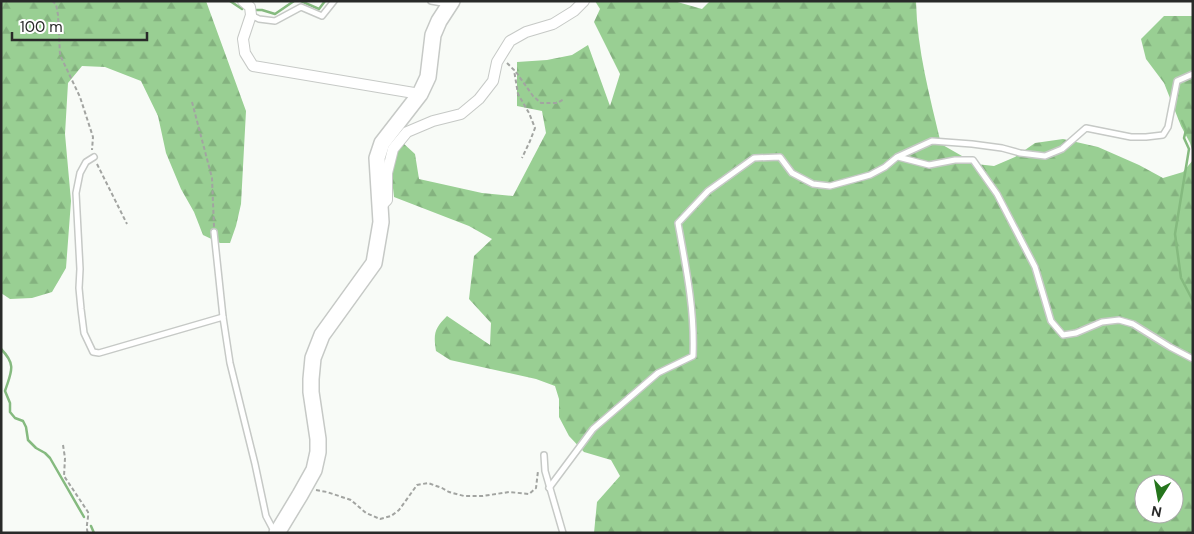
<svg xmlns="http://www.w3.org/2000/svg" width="1194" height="534" font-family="'DM Sans',sans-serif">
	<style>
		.forest { fill: url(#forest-firs); fill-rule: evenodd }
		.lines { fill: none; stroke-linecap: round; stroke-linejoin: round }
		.stream { stroke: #85ba7f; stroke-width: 2.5 }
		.lane-casing { stroke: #c6c9c6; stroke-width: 8 }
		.street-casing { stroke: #c6c9c6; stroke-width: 12 }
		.secondary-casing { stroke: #c6c9c6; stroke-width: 18 }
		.path { stroke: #a2a4a1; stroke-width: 2; stroke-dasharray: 4 2.5; stroke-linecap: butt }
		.lane { stroke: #fff; stroke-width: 5 }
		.street { stroke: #fff; stroke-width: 10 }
		.secondary { stroke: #fff; stroke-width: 15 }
	</style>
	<defs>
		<pattern id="forest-firs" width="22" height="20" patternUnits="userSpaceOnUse" patternTransform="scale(1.25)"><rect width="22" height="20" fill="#99cf93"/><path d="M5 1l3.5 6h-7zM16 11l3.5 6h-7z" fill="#84b27f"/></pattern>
	</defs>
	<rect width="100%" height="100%" fill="#f8fbf7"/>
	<g class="forest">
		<path d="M1 1H206L246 111 241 204 236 226 230 243H220L203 235 194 212 181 189 166 153 158 116 141 81 105 67 82 66 68 83 65 134 71 201 66 268 52 292 32 298 10 299 1 293Z"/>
		<path d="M595 1H674L702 9 710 1H916C917 50 930 97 941 144L976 164 994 166 1015 157 1035 143 1063 139 1098 147 1139 165 1163 178 1183 172 1193 160V533H594L597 502 620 476 611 460 584 452 569 436 559 417V399L555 386 536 379 450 360 436 351C433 333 435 328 447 316L490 345 491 323 469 299 474 256 492 239 469 226 394 197 392 179 394 156 403 143 415 154 419 179 482 193 513 196 546 133 542 111 517 106V62L547 60 572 55 588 45 610 106 620 74 594 22 600 9ZM1144 484H1174V514H1144Z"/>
		<path d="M1164 16H1193V153L1190 143 1181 126 1164 83 1146 59 1141 39Z"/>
	</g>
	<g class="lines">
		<g class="stream">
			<path d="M230 1 242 9"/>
			<path d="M301 1 319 9 325 1"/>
			<path d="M256 10H262L275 14 294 1"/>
			<path d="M1182 121 1186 130 1184 138 1189 149 1175 234 1181 278 1193 301"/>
			<path d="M1 349C17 365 11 372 5 391L10 403V412L15 418 23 421 26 427 28 440 36 448 45 453 50 458 84 517"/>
			<path d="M91 526 94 533"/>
		</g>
		<g class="lane-casing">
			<g id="lane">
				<path d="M431 1 448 4"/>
				<path d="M251 15 259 19 275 21 301 7 322 16 334 1"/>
				<path d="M94 157 86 162 80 173 76 193 80 269 79 288 81 309 84 333 93 352 99 353 223 317 230 363 255 464 266 516 275 533"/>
				<path d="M898 157 929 165 955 160H973L997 194 1035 267 1051 321 1063 335 1076 333 1102 322 1119 320 1133 324 1170 347 1193 359"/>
				<path d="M214 232 223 317"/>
				<path d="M544 455 545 471 563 533"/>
				<path d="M549 488 593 429 658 373 693 356C695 311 686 267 678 223L708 191 754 158 780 157 792 173 813 184 830 186 870 175 885 167 897 157 932 141 972 144 1002 148 1020 153 1045 156 1062 149 1086 128 1131 137H1146L1163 135 1168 127 1177 81 1193 74"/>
			</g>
		</g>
		<g class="street-casing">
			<g id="street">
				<path d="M243 1 250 7 251 15 243 39 245 53 253 66 420 94"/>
				<path d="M380 207 387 200V173L393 149 407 132 433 121 461 114 479 99 493 81 497 62 510 41 526 32 553 24 574 11 584 1"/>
			</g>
		</g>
		<g class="secondary-casing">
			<path id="secondary" d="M277 533 300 495 314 470 318 452V439L311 392V379L313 358 322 335 374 263 381 222 377 158 382 143 420 94 428 77 433 35 439 21 452 1"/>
		</g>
		<g class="path">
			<path d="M52 1 56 4 58 15 60 55 80 97 93 137 92 150"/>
			<path d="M507 63 514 70 518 94 529 113 535 128 530 141 522 158"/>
			<path d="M516 72 533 96 541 103H557L564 99"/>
			<path d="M192 102 212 178 214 227"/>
			<path d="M97 164 127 224"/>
			<path d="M63 445 65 458 64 476 88 512C89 519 85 526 88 533"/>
			<path d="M316 490 327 492 351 500 366 513 380 519 391 516 399 510 417 485 428 483 442 488 449 492 464 496H483L509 492 529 494 536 488 538 471"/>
		</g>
		<use href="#lane" class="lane"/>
		<use href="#street" class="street"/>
		<use href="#secondary" class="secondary"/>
	</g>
	<rect width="1194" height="534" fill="none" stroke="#292a29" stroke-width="5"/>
	<g transform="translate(1159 499) rotate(191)"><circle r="24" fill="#ffffff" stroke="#a9aaa9"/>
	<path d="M0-4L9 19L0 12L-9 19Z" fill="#25751d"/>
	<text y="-8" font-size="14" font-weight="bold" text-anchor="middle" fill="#292a29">N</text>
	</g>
	<path d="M12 32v8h135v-8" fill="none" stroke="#292a29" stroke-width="2.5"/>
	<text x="20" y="32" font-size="15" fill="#292a29" stroke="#ffffff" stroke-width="4" paint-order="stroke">100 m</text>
</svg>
